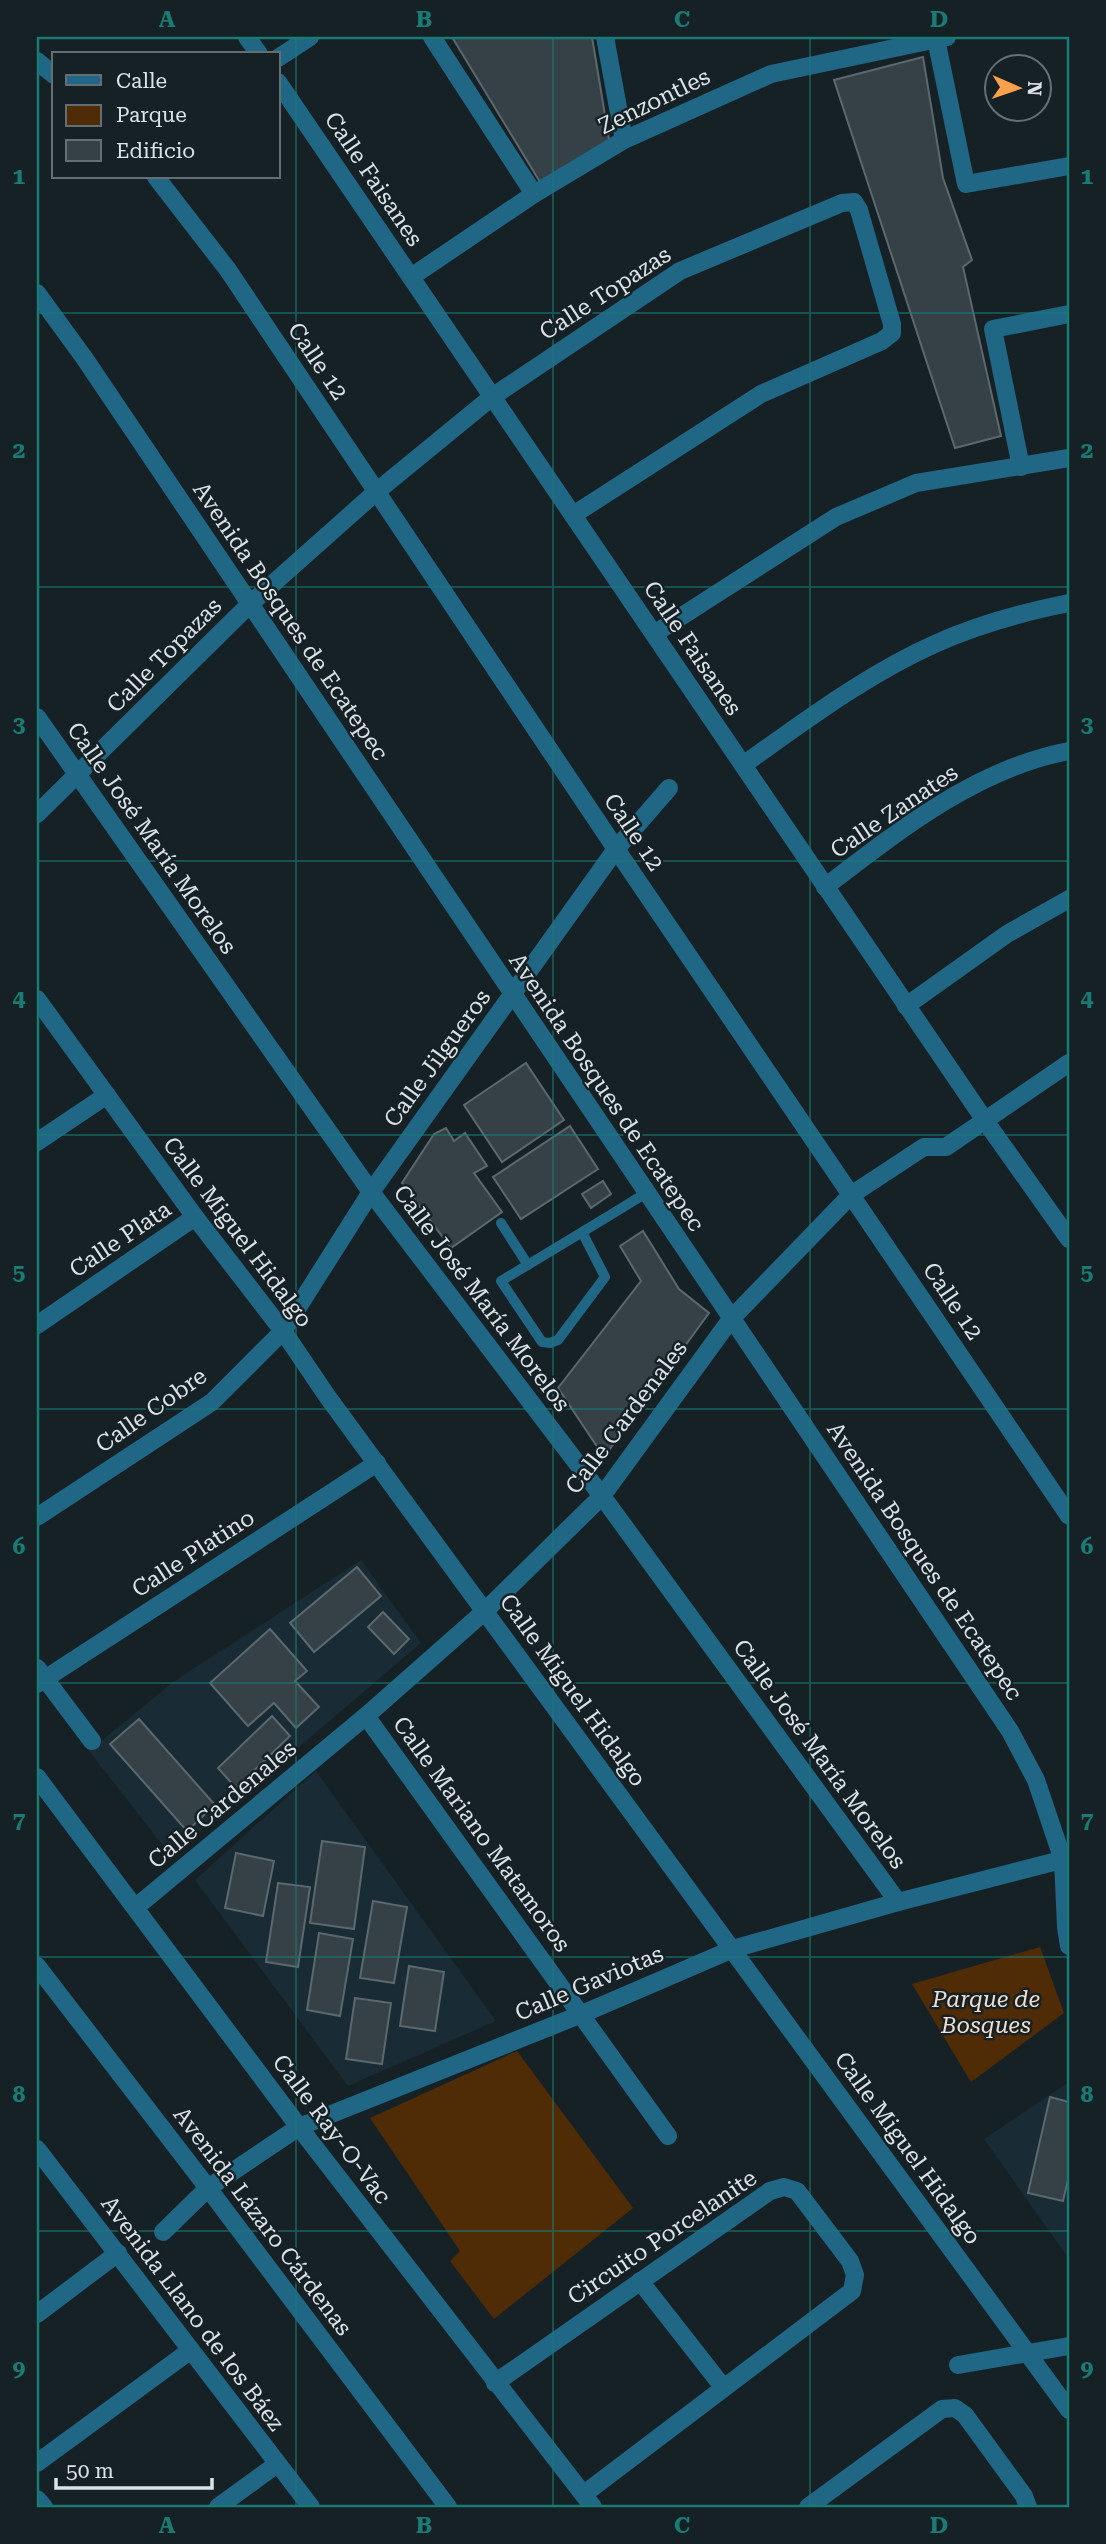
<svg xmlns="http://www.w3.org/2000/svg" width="1106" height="2544" font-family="'Roboto Serif',serif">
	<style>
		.built { fill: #192b34 }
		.green { fill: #502c06 }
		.building { fill: #354147; stroke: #5b686e; stroke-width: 2 }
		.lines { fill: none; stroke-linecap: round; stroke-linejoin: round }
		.lane { stroke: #206786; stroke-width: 10 }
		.street { stroke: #206786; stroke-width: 18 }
		.grid { fill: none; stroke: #197b74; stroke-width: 2; stroke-opacity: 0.55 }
		.labels { text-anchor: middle; stroke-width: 5; stroke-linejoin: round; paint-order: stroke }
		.street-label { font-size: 23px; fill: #dce3e7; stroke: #162126 }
		.park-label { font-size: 23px; font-style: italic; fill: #f1ddcc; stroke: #162126 }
		.neatline { fill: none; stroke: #197b74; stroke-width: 2.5 }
		.grid-label { font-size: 23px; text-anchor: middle; font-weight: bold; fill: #197b74 }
	</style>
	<rect width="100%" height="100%" fill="#162126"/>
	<g class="built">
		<path d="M361 1560 421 1643 171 1856 89 1751 173 1682Z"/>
		<path d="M316 1771 496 2021 348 2086 195 1880Z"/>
		<path d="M1069 2082V2255H1066L984 2139Z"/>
	</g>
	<g class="green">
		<path d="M1040 1947 1064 2013 971 2082 912 1984Z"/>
		<path d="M517 2051 633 2208 494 2319 450 2261 460 2251 370 2118Z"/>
	</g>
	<g class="building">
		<path d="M452 37H592L610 145 540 182Z"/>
		<path d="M923 57 943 178 972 260 963 267 1001 436 955 448 834 80Z"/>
		<path d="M526 1063 564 1120 502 1162 464 1105Z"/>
		<path d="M570 1126 598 1169 521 1219 493 1177Z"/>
		<path d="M446 1128 454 1141 465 1133 487 1166 474 1173 502 1212 451 1248 402 1183 434 1134Z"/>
		<path d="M603 1181 611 1194 591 1208 582 1194Z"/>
		<path d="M643 1231 679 1289 709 1313 604 1457 558 1388 641 1281 620 1246Z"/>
		<path d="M357 1567 381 1596 314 1652 290 1623Z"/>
		<path d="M383 1612 409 1639 394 1654 368 1627Z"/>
		<path d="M270 1629 307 1671 295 1681 319 1707 296 1728 274 1703 248 1726 210 1683Z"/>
		<path d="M272 1716 290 1736 236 1788 218 1768Z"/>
		<path d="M139 1719 215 1805 187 1831 110 1744Z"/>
		<path d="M322 1841 365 1847 354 1929 310 1923Z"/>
		<path d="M236 1853 274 1861 263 1916 225 1908Z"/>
		<path d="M278 1883 310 1887 298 1967 266 1962Z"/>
		<path d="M373 1901 407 1907 394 1983 360 1978Z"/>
		<path d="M319 1933 353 1939 340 2016 307 2010Z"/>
		<path d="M409 1966 444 1972 435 2031 400 2026Z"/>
		<path d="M355 1998 391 2003 382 2064 346 2059Z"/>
		<path d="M1050 2097 1069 2102V2175L1063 2201 1028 2193Z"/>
	</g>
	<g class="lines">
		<g class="lane">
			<path d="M501 1223 528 1265"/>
			<path d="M582 1232 605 1277 558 1340 550 1343 542 1342 501 1281C549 1252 598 1223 646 1193"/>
		</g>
		<g class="street">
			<path d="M247 37 259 54"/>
			<path d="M432 37 534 194"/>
			<path d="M605 37 624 140"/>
			<path d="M936 39 966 184 1069 166"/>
			<path d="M278 58 310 37"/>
			<path d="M37 61 54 75"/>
			<path d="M278 82 986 1122 1069 1239"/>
			<path d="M156 177 228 270 616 849 1069 1516"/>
			<path d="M411 277 534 194 624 140 771 74 947 37"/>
			<path d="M37 293 85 359 1010 1731 1036 1780 1063 1860 1066 1927 1069 1946"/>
			<path d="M1021 467 993 329 1069 314"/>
			<path d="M654 634 836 517 916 483 1069 458"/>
			<path d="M37 717 371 1192 602 1496 898 1902"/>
			<path d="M743 765C805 721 867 674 937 643 979 624 1024 612 1069 603"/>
			<path d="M37 814 250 604 376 492 492 397 680 271 842 203 854 202 859 210 892 324V333L882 341 761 394 573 515"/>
			<path d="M825 887C898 831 977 768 1069 751"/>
			<path d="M37 999 195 1217 283 1331 327 1396 1069 2410"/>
			<path d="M906 1006 1007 934 1069 899"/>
			<path d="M37 1142 107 1095"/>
			<path d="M37 1325 195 1217"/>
			<path d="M37 1517 212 1402 283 1331 371 1192 616 849 669 788"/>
			<path d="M37 1668 92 1741"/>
			<path d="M37 1684 377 1463"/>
			<path d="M366 1716 668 2136"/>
			<path d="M37 1777 299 2127 593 2507"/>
			<path d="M136 1907 366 1716 485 1611 602 1496 731 1319 851 1195 924 1147H946L1069 1063"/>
			<path d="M37 1966 208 2188 448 2507"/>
			<path d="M37 2149 311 2507"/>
			<path d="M163 2232 208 2188 299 2127 582 2014 733 1949 898 1902 1069 1858"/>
			<path d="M640 2281 723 2387"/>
			<path d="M37 2314 118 2253"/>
			<path d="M958 2365 1069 2346"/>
			<path d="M495 2383 770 2191 784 2187 797 2191 850 2261 855 2275 852 2291 584 2494"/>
			<path d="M37 2463 191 2350"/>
			<path d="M37 2499 44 2507"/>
			<path d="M218 2507 277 2464"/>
			<path d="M808 2507 942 2409 955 2408 965 2415 1024 2496 1028 2507"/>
		</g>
	</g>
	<path class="grid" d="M296 37V2507M553 37V2507M810 37V2507M37 313H1069M37 587H1069M37 861H1069M37 1135H1069M37 1409H1069M37 1683H1069M37 1957H1069M37 2231H1069"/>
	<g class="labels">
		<g class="street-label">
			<text transform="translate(654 101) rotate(-26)" y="8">Zenzontles</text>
			<text transform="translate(374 179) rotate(56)" y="8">Calle Faisanes</text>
			<text transform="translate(605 293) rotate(-33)" y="8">Calle Topazas</text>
			<text transform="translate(318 361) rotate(56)" y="8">Calle 12</text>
			<text transform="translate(291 621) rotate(56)" y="8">Avenida Bosques de Ecatepec</text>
			<text transform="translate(693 648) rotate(56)" y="8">Calle Faisanes</text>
			<text transform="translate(164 655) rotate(-45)" y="8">Calle Topazas</text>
			<text transform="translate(894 811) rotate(-34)" y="8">Calle Zanates</text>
			<text transform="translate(634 832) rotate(56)" y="8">Calle 12</text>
			<text transform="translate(152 838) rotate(55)" y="8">Calle José María Morelos</text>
			<text transform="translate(437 1058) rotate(-54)" y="8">Calle Jilgueros</text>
			<text transform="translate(607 1092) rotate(56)" y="8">Avenida Bosques de Ecatepec</text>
			<text transform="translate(238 1232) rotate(53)" y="8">Calle Miguel Hidalgo</text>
			<text transform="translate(120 1239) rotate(-34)" y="8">Calle Plata</text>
			<text transform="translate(482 1298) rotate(53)" y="8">Calle José María Morelos</text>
			<text transform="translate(953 1301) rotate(56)" y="8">Calle 12</text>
			<text transform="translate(151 1410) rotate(-35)" y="8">Calle Cobre</text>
			<text transform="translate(626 1417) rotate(-53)" y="8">Calle Cardenales</text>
			<text transform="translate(193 1553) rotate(-33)" y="8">Calle Platino</text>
			<text transform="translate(925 1561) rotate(56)" y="8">Avenida Bosques de Ecatepec</text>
			<text transform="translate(573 1690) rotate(54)" y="8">Calle Miguel Hidalgo</text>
			<text transform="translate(820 1754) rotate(54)" y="8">Calle José María Morelos</text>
			<text transform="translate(222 1804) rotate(-40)" y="8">Calle Cardenales</text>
			<text transform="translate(482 1834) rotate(54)" y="8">Calle Mariano Matamoros</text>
			<text transform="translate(589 1983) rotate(-23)" y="8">Calle Gaviotas</text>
			<text transform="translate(332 2129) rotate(53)" y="8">Calle Ray-O-Vac</text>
			<text transform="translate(908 2148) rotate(54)" y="8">Calle Miguel Hidalgo</text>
			<text transform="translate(263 2221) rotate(53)" y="8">Avenida Lázaro Cárdenas</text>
			<text transform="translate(662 2237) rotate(-34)" y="8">Circuito Porcelanite</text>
			<text transform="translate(193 2313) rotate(53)" y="8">Avenida Llano de los Báez</text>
		</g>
		<g class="park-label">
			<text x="986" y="2007">Parque de<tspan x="986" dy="26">Bosques</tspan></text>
		</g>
	</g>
	<rect width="1106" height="2544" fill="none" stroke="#162126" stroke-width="77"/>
	<rect x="52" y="52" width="228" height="126" fill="#162126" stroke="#656f73" stroke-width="2"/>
	<rect x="66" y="75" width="35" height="10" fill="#206786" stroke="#656f73" stroke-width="2"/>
	<text x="116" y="88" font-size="21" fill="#dce3e7">Calle</text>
	<rect x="66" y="105" width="35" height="21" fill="#502c06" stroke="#656f73" stroke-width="2"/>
	<text x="116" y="122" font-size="21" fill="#dce3e7">Parque</text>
	<rect x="66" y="140" width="35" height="21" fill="#354147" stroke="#656f73" stroke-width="2"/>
	<text x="116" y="158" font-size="21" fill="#dce3e7">Edificio</text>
	<g transform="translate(1018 88) rotate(92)"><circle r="33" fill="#162126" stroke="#656f73" stroke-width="2"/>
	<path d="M0-5L12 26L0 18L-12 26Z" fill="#f9a04c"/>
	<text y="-10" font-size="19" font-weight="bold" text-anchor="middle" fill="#dce3e7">N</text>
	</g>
	<path d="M56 2478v10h156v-10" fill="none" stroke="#dce3e7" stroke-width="3.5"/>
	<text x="66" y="2478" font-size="21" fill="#dce3e7" stroke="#162126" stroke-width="5" paint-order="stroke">50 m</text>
	<rect x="38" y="38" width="1030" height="2468" class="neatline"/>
	<g class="grid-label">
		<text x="167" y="27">A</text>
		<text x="424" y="27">B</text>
		<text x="682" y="27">C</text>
		<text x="939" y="27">D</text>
		<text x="19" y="184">1</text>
		<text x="1087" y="184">1</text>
		<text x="19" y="458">2</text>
		<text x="1087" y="458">2</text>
		<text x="19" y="732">3</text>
		<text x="1087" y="732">3</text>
		<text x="19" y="1006">4</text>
		<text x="1087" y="1006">4</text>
		<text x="19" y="1280">5</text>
		<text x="1087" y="1280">5</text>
		<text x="19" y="1554">6</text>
		<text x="1087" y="1554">6</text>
		<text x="19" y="1828">7</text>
		<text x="1087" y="1828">7</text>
		<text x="19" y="2102">8</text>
		<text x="1087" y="2102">8</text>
		<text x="19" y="2376">9</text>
		<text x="1087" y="2376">9</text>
		<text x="167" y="2533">A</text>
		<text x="424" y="2533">B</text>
		<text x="682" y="2533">C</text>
		<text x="939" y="2533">D</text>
	</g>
</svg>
